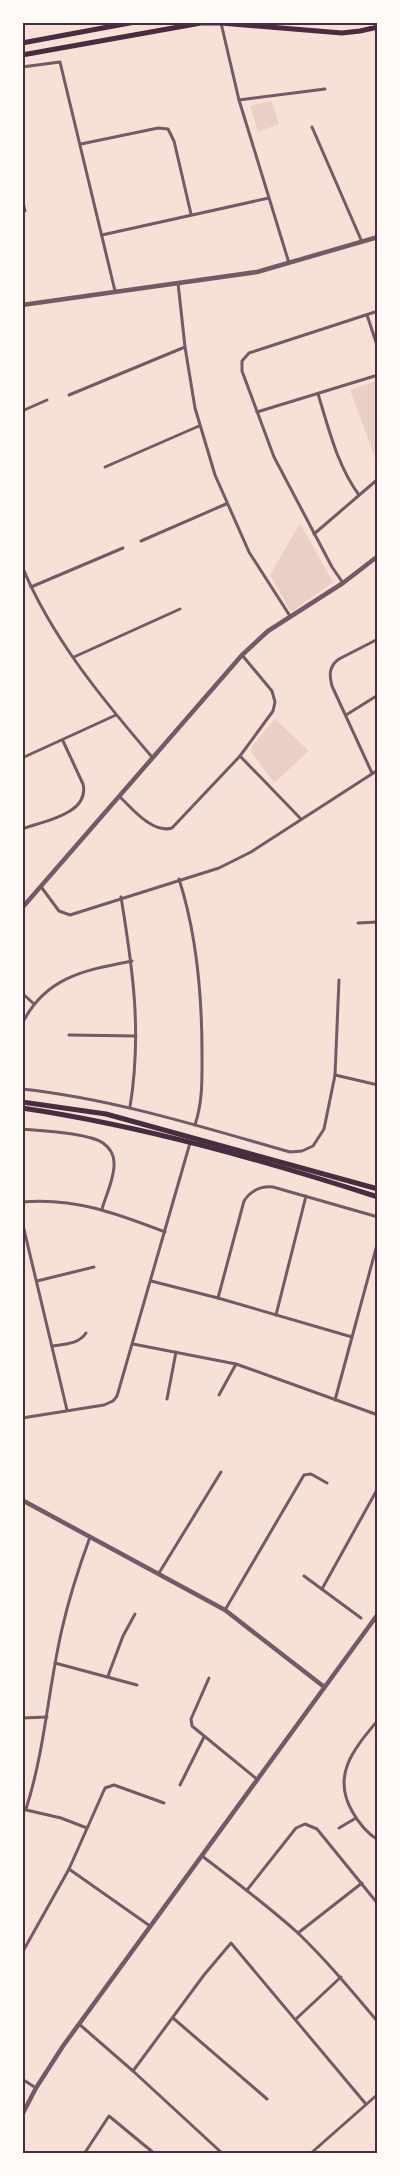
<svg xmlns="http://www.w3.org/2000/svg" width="400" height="2176" font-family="Manrope,sans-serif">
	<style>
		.green { fill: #ebcfc5 }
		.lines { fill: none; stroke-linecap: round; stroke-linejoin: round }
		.minor { stroke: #755966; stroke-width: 3 }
		.tertiary { stroke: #755966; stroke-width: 4.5 }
		.secondary { stroke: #4a2c40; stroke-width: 5 }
		.neatline { fill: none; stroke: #4a2c40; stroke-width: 2 }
	</style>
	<rect width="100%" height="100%" fill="#f7e1d7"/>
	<g class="green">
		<path d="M272 101 279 124 258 132 250 106Z"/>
		<path d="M377 381H378L377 457 373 452 350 390Z"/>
		<path d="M300 523 333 582 291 612 270 575Z"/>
		<path d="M275 719 309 751 274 783 252 753V746Z"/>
	</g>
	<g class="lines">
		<g class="minor">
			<path d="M221 23 239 100 289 263"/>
			<path d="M22 67 60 62 115 291"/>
			<path d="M239 100 325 89"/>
			<path d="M312 127 362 242"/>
			<path d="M81 144 158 128 168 129 174 141 191 214"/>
			<path d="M22 198 25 211"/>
			<path d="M102 235 269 198"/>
			<path d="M178 283 185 347 195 408 215 475 249 552 290 616"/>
			<path d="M367 315 378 348"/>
			<path d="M318 394C329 429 337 465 359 495"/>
			<path d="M69 395 185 347"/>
			<path d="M22 411 47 400"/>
			<path d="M257 412 378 375"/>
			<path d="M105 467 199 426"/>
			<path d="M314 534 378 479"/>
			<path d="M141 541 226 504"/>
			<path d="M22 566C51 637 103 700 152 757"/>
			<path d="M343 583 332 567 274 457 242 371V361L249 353 378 311"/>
			<path d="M31 587 123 548"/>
			<path d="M74 657 180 609"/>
			<path d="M346 715 378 695"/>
			<path d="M240 756 300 818"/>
			<path d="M22 758 116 715"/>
			<path d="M372 773 332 686C329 675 329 666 339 659L378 639"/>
			<path d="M119 796C132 808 152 834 172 828L240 756 273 711 275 702 272 691 242 655"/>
			<path d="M22 829C44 821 90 814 83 784L63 741"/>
			<path d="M179 879C197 935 202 994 202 1053 202 1077 203 1101 195 1125"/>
			<path d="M42 888 59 911 70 915 219 868 251 852 378 770"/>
			<path d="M121 897C133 970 142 1033 130 1107"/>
			<path d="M358 923 378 922"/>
			<path d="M22 993 34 1004"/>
			<path d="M22 1024C45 977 85 970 132 961"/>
			<path d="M69 1035 136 1036"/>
			<path d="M335 1075 378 1085"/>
			<path d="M22 1089C114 1099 202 1127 290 1152L302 1151 313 1146 324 1129 335 1075 339 980"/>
			<path d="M22 1129C42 1131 88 1133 103 1143 110 1148 114 1155 114 1163 115 1177 106 1195 102 1209"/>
			<path d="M22 1202C74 1197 118 1214 165 1232"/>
			<path d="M22 1221 67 1410"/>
			<path d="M37 1281 94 1267"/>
			<path d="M151 1281 218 1298 352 1337"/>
			<path d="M218 1298 244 1201C251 1190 260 1186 273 1187L378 1217"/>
			<path d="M276 1315 306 1196"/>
			<path d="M133 1344 236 1364 378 1415"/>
			<path d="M52 1346C65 1344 79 1344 86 1333"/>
			<path d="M219 1395 236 1364"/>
			<path d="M167 1399 176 1352"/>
			<path d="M335 1400 378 1241"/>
			<path d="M22 1418 104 1405 113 1401 117 1396 190 1143"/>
			<path d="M159 1573 221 1472"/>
			<path d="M304 1576 361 1618"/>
			<path d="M322 1589 378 1488"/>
			<path d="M225 1610 304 1475 311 1474 327 1483"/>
			<path d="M55 1663 137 1685"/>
			<path d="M108 1676 123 1636 135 1614"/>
			<path d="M209 1678 191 1719 192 1726 258 1780"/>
			<path d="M22 1718 47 1717"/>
			<path d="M378 1720C355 1748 331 1774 352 1811 358 1822 367 1833 378 1840"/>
			<path d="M180 1785 204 1737"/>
			<path d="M22 1809 61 1818 87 1828"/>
			<path d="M26 1809C45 1750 48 1689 62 1629 69 1598 79 1567 90 1537"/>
			<path d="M339 1828 356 1818"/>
			<path d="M202 1856C235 1881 268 1906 298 1933 327 1961 352 1991 378 2022"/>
			<path d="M69 1869 150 1926"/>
			<path d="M247 1890 296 1828 305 1824 317 1829 378 1904"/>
			<path d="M298 1933 362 1883"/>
			<path d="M22 1953 69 1869 105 1788 114 1785 164 1803"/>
			<path d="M173 2018 267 2099"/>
			<path d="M296 2019 341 1977"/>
			<path d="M79 2024 133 2071 223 2154"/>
			<path d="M133 2071 204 1975 231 1943 365 2103"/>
			<path d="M22 2079 36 2088"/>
			<path d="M84 2154 109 2116 155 2154"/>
			<path d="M310 2154 378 2094"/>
		</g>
		<g class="tertiary">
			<path d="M22 305 257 272 378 237"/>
			<path d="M22 908 242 655 268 631 343 583 378 556"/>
			<path d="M22 1500 225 1610 323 1686"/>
			<path d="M22 2115 36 2088 63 2046 378 1614"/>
		</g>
		<g class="secondary">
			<path d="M22 43 135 22"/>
			<path d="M22 55 201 23H221L342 33 360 31 378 27"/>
			<path d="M22 1102 106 1114 378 1189"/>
			<path d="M22 1108C143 1126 262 1160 378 1197"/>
		</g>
	</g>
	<rect width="400" height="2176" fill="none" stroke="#fffaf5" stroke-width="48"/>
	<rect x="24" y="24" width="352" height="2128" class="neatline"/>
</svg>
